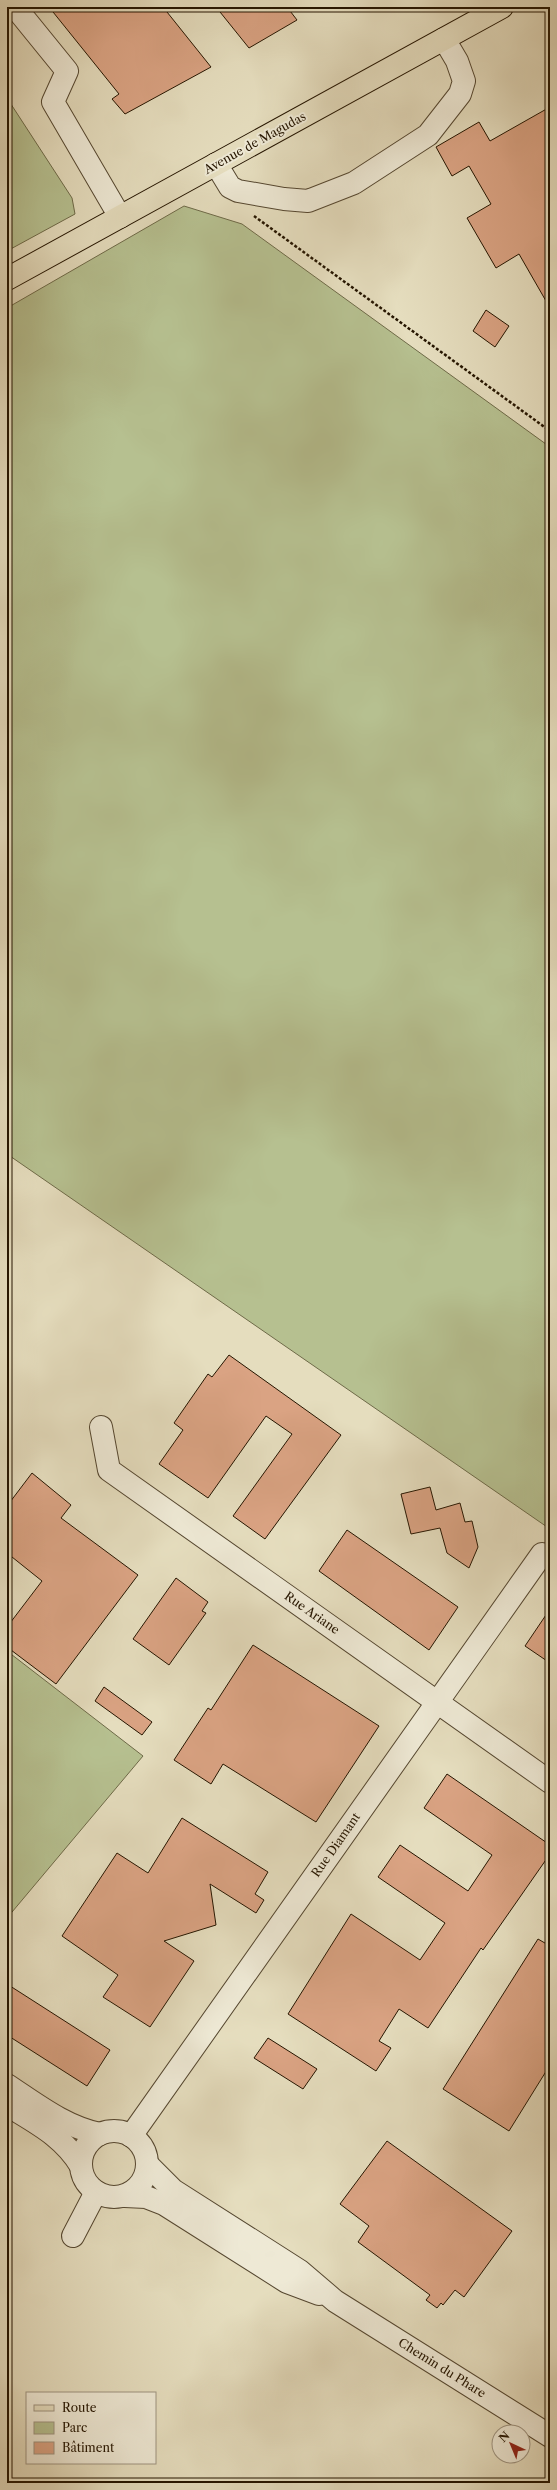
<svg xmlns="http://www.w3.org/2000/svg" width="557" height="2490" font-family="'Libre Caslon Text',serif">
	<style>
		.green { fill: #b6c090; stroke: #6e6a48 }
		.building { fill: #daa383; stroke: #251500 }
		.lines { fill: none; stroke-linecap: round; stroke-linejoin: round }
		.minor-casing { stroke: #554730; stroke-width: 24 }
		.major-casing { stroke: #251500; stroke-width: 24 }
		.path { stroke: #251500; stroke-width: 2.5; stroke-dasharray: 3 2; stroke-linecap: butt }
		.minor { stroke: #eee9d5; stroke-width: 22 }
		.major { stroke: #e5ddbe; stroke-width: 22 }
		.labels { text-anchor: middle; stroke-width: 4; stroke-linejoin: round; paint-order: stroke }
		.street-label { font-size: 12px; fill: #251500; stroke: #eee9d5 }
	</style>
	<rect width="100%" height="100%" fill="#e5ddbe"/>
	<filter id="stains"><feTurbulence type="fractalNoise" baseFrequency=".005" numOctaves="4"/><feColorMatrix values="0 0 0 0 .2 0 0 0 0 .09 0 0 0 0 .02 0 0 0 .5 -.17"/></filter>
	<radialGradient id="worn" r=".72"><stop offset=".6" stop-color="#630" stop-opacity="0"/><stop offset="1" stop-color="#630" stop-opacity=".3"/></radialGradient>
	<g class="green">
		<path d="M7 98 72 198 75 214 7 251Z"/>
		<path d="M184 206 242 224 550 447V1529L7 1154V308Z"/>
		<path d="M7 1651 143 1756 7 1918Z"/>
	</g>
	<g class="building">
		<path d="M49 7H163L211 67 125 114 112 99 119 94Z"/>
		<path d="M216 7H287L297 20 249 48Z"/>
		<path d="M550 107V308L519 254 496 268 467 218 491 204 469 166 452 176 436 147 479 122 490 141Z"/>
		<path d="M486 310 509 326 495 347 473 331Z"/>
		<path d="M229 1355 341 1435 265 1539 233 1516 292 1434 266 1416 208 1498 159 1464 183 1430 174 1423 208 1374 212 1377Z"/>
		<path d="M32 1473 71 1505 61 1518 138 1575 56 1684 7 1647V1627L42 1581 7 1553V1506Z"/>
		<path d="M430 1487 436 1510 460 1503 465 1522 472 1521 478 1547 469 1568 447 1553 440 1528 411 1534 401 1494Z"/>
		<path d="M347 1530 458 1607 429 1650 319 1571Z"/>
		<path d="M176 1578 208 1602 202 1611 206 1613 169 1665 133 1639Z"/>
		<path d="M550 1609V1663L525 1646Z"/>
		<path d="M253 1645 379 1726 316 1822 223 1764 211 1784 174 1760 208 1708 211 1710Z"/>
		<path d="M104 1687 152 1722 142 1735 95 1701Z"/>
		<path d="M447 1774 550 1845V1854L483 1950 481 1948 428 2028 399 2009 379 2041 391 2048 376 2071 288 2014 351 1914 420 1960 445 1923 378 1877 400 1845 468 1891 492 1855 424 1808Z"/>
		<path d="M182 1818 268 1872 255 1894 264 1900 256 1913 210 1884 216 1925 164 1941 194 1961 150 2027 103 1997 118 1975 62 1936 117 1853 148 1873Z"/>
		<path d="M538 1939 550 1946V2065L509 2131 443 2089Z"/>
		<path d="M7 1984 110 2050 87 2086 7 2035Z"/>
		<path d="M268 2038 317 2069 303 2089 254 2058Z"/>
		<path d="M387 2141 512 2231 464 2297 455 2290 443 2305 441 2303 437 2308 426 2300 430 2295 358 2242 369 2226 340 2204Z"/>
	</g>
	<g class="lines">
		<g class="minor-casing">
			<g id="minor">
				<path d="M15 7 67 71 53 102 120 217"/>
				<path d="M216 164 230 187 238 191 284 199 308 201 354 183 428 135 460 94 464 81 457 61 444 39"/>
				<path d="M101 1427 109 1470 550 1782"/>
				<path d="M7 2085C36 2104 65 2127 100 2134"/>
				<path d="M7 2105C36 2123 63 2136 81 2166"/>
				<circle cx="114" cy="2164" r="33"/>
				<path d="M131 2136 542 1554"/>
				<path d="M147 2164 173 2190 300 2271 335 2301 550 2436"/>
				<path d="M125 2196 146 2197 164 2204 287 2282 319 2294"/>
				<path d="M73 2236 96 2192"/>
			</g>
		</g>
		<g class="major-casing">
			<path id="major" d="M7 279 502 7"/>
		</g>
		<path class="path" d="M254 216 550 431"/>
		<use href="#minor" class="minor"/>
		<use href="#major" class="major"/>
	</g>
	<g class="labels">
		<g class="street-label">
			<text transform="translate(255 143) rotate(-29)" y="4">Avenue de Magudas</text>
			<text transform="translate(312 1613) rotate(35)" y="4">Rue Ariane</text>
			<text transform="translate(336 1845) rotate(-55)" y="4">Rue Diamant</text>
			<text transform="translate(442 2368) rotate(32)" y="4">Chemin du Phare</text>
		</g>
	</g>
	<rect width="557" height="2490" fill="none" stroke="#e5ddbe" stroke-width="24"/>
	<rect x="8" y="8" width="541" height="2474" fill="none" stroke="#251500" stroke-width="2"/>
	<rect x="12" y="12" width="533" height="2466" fill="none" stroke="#251500"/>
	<rect x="26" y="2392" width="130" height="72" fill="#eee9d5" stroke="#9e9480"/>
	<rect x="34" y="2405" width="20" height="6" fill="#e5ddbe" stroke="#9e9480"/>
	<text x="62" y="2412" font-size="12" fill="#251500">Route</text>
	<rect x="34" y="2422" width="20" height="12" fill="#b6c090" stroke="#9e9480"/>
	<text x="62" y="2432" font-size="12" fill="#251500">Parc</text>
	<rect x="34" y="2442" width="20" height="12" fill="#daa383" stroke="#9e9480"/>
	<text x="62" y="2452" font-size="12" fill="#251500">Bâtiment</text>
	<g transform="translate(511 2444) rotate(316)"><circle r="19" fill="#eee9d5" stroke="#9e9480"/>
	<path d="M0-3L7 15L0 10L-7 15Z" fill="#8f2418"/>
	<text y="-6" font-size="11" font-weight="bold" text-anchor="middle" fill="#251500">N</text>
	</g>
	<rect width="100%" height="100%" filter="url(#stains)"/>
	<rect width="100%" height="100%" fill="url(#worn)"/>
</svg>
